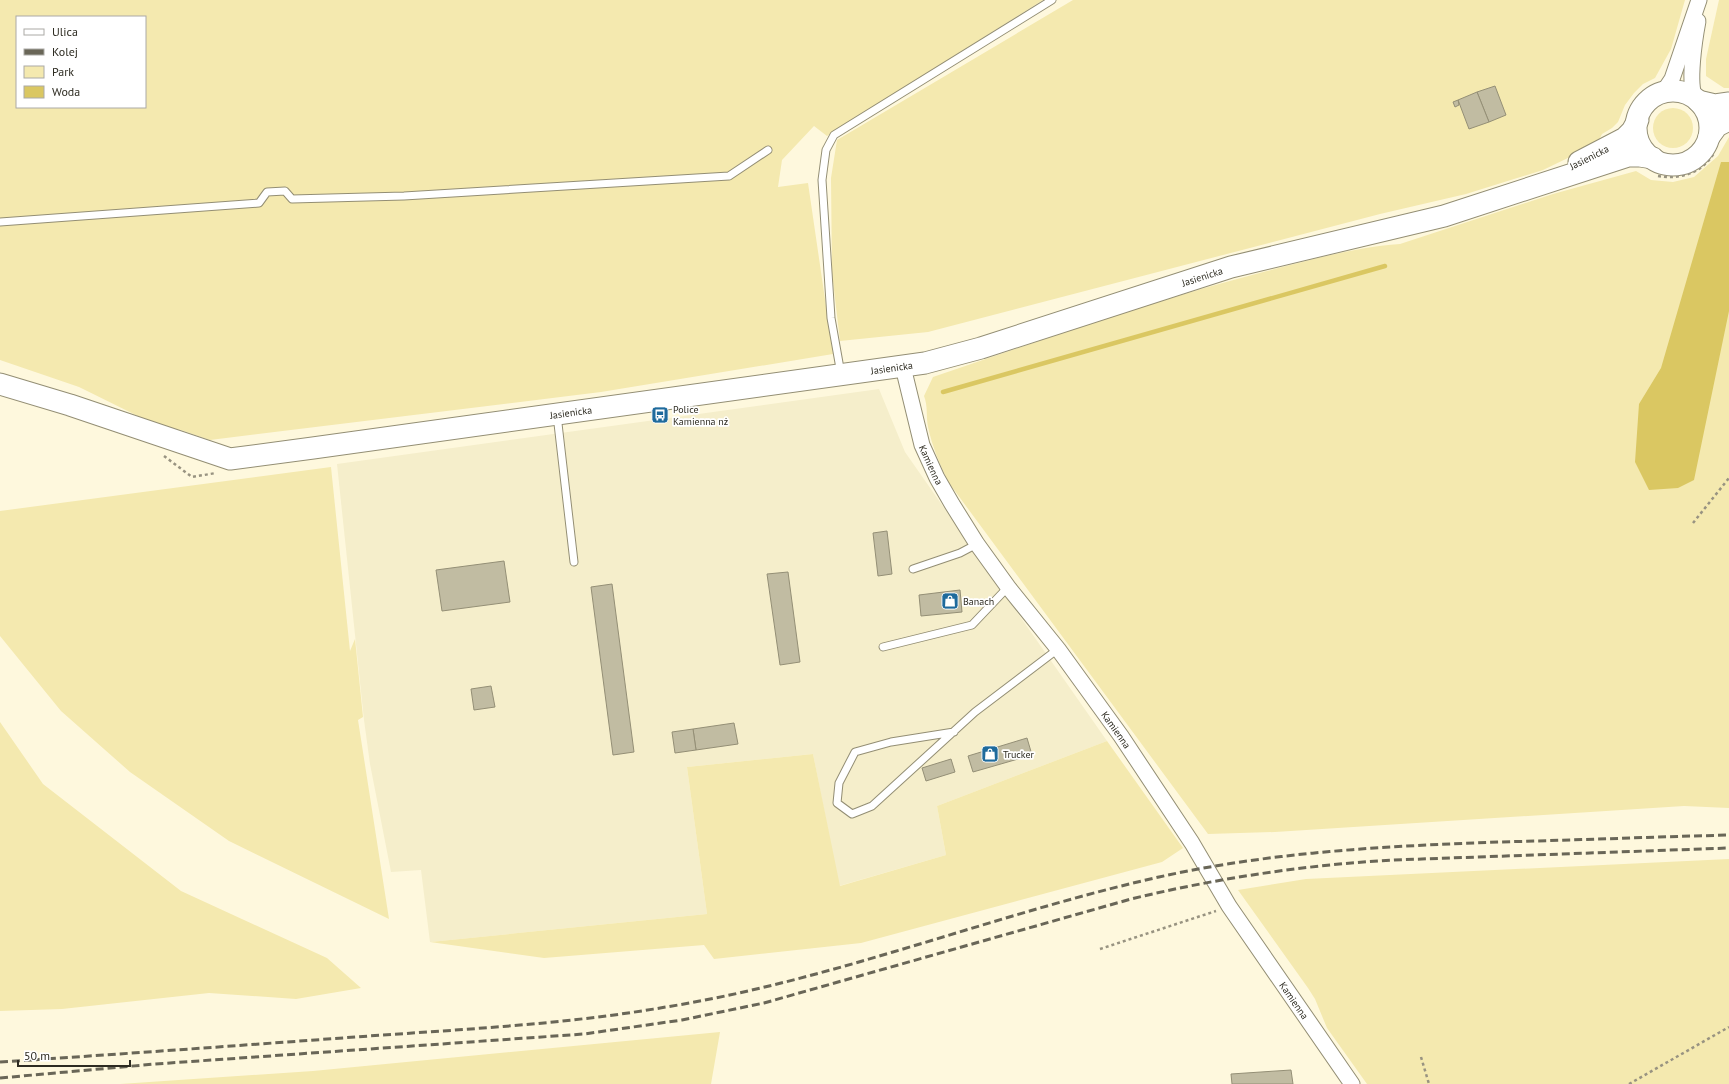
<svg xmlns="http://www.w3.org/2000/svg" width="1729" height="1084" font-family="'PT Sans',sans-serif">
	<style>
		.built { fill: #f5eecb }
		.green { fill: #f4e9af; fill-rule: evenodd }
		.water { fill: #dac762 }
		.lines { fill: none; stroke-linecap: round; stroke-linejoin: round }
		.stream { stroke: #dac762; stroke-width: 4.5 }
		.building { fill: #c1bca2; stroke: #948f76 }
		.lane-casing { stroke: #938e74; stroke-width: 9 }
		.street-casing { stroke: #938e74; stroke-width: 17 }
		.secondary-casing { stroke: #938e74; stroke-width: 23 }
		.path { stroke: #989381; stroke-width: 2.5; stroke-dasharray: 3 3; stroke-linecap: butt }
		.lane { stroke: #fff; stroke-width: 7 }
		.street { stroke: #fff; stroke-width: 15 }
		.secondary { stroke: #fff; stroke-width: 21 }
		.rail { stroke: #696657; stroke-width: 3; stroke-dasharray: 8 4; stroke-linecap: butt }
		.labels { text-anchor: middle; stroke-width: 3.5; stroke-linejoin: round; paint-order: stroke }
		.street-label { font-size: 10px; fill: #2d2b21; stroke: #fff }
		.poi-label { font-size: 10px; fill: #2d2b21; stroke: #fff; text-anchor: start }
	</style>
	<rect width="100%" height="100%" fill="#fef8dd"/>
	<path class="built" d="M879 389 905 452 1107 741 937 806 946 855 839 886 813 754 687 767 707 914 430 942 421 870 391 872 370 764 364 720 337 464Z"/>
	<g class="green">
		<path d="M0 0H1043L827 136 814 126 782 160 778 187 808 183 833 354 601 392 210 440 181 430 156 425 79 387 0 360ZM17 17H145V107H17Z"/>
		<path d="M1073 0H1685L1671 49 1655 78 1643 84 1634 93 1625 105 1618 122 1612 128 1602 134 1597 144 1543 170 1466 194 1380 214 928 332 840 341 832 273 831 178 837 140Z"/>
		<path d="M1719 0H1729V88H1724L1706 76V59Z"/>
		<circle cx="1673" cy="128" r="20"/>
		<path d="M1729 137V808L1684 806 1275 832 1208 834 949 483C940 465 932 446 928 427 926 416 928 406 924 396L933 377C1043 340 1154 300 1267 271 1310 260 1355 247 1400 244L1553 194 1636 171 1651 180 1673 182 1694 177 1718 156Z"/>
		<path d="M331 467 350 651 355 639 363 717 358 720 389 919 229 841 130 772 61 711 0 636V511Z"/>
		<path d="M0 722 43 784 181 891 327 958 361 988 296 999 209 993 62 1009 0 1011Z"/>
		<path d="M1107 741 1183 848 1162 862 861 943 714 959 704 945 544 958 430 942 707 914 687 767 813 754 840 886 946 855 937 806Z"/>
		<path d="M1729 859V1084H1367L1327 1028 1315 999 1308 988 1238 890 1306 879Z"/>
		<path d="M720 1032 711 1084H120L313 1071Z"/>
	</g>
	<path class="water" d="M1721 162H1729V311L1694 480 1678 488 1649 490 1635 462 1639 404 1661 368Z"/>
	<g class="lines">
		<path class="stream" d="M943 392 1385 266"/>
	</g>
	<g class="building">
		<path d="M1495 86 1506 115 1489 122 1477 92Z"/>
		<path d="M1477 92 1489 122 1469 129 1458 100Z"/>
		<path d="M1458 100 1459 105 1455 107 1453 102Z"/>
		<path d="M887 531 892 574 878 576 873 533Z"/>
		<path d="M504 561 510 602 442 611 436 570Z"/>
		<path d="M788 572 800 662 780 665 767 574Z"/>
		<path d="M612 584 634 752 613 755 591 587Z"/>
		<path d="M960 590 962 612 921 616 919 595Z"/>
		<path d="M491 686 495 707 474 710 471 689Z"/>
		<path d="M734 723 738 744 696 750 693 729Z"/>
		<path d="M693 729 696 750 675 753 672 732Z"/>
		<path d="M1027 738 1032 755 973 772 968 756Z"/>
		<path d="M951 759 955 772 926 781 922 768Z"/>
		<path d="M1291 1070 1293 1084H1232L1231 1074Z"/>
	</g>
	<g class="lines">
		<g class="lane-casing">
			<g id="lane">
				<path d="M0 222 259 203 267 192 285 191 292 199 404 196 729 176 768 150"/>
				<path d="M841 374 831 318 822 180 826 150 834 135 1052 0"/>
				<path d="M557 415 574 562"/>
				<path d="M913 569 960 553 977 544"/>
				<path d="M883 647 972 625 1008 587"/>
				<path d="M954 732 891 742 855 752 839 783 837 803 852 814 872 806 975 712 1058 649"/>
			</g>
		</g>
		<g class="street-casing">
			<g id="street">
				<path d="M1658 95 1666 88 1672 79 1699 0"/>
				<path d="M1696 99C1687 86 1695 37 1698 21"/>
				<path id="s1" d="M903 367 922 445 937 478 952 504 977 544 1008 587 1058 649 1121 736 1192 843 1229 906 1352 1084"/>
			</g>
		</g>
		<g class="secondary-casing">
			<g id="secondary">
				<circle cx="1673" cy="128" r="37"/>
				<path d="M1698 101 1715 105 1729 103"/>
				<path d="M1709 137 1717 126 1729 120"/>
				<path d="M1579 162 1625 138 1632 131 1638 120"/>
				<path id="s2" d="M0 384 70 405 230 459 313 448 925 363 981 348 1231 267 1444 216 1628 156H1640L1653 158"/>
			</g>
		</g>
		<g class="path">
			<path d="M1658 176C1680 180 1702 173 1714 153"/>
			<path d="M164 456 192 477 216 473"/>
			<path d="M1693 523 1729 478"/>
			<path d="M1100 949 1216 911"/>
			<path d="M1421 1057 1429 1084"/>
			<path d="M1629 1084 1729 1027"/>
		</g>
		<use href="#lane" class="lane"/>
		<use href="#street" class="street"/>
		<use href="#secondary" class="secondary"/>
		<g class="rail">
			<path d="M0 1062C123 1054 246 1045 369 1036 468 1029 568 1024 666 1007 835 980 994 914 1159 877 1271 852 1386 846 1500 842 1577 840 1653 837 1729 835"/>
			<path d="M0 1078 155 1064 584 1034 682 1020 764 1003 1131 899C1218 878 1305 865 1394 860L1729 848"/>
		</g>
	</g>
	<defs>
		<g id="bus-square" transform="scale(0.9)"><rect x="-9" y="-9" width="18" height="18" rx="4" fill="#1e6a9c" stroke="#fff"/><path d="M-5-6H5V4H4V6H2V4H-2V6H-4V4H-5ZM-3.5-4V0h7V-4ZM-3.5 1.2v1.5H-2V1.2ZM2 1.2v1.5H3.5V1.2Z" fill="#fff"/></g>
		<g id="shop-square" transform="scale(0.9)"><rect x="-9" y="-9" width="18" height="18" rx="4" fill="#1e6a9c" stroke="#fff"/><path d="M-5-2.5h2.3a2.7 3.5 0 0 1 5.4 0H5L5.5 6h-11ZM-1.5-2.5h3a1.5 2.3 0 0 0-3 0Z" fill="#fff"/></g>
	</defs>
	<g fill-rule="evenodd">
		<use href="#bus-square" x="660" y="415"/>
		<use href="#shop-square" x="950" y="601"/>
		<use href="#shop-square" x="990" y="754"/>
	</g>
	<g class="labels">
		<g class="street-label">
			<text transform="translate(1589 157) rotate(-27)" y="4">Jasienicka</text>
			<text dy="4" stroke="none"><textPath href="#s2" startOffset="1234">Jasienicka</textPath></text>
			<text dy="4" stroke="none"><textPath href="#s2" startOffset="910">Jasienicka</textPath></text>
			<text dy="4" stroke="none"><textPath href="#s2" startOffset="586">Jasienicka</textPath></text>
			<text dy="4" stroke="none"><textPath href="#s1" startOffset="102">Kamienna</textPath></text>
			<text dy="4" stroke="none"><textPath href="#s1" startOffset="426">Kamienna</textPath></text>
			<text dy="4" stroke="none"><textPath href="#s1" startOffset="750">Kamienna</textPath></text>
		</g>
		<g class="poi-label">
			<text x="673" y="413">Police<tspan x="673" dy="12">Kamienna nż</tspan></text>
			<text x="963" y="605">Banach</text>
			<text x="1003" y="758">Trucker</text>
		</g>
	</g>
	<rect x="16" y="16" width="130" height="92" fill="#ffffff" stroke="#abaaa6"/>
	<rect x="24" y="29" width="20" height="6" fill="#ffffff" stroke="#abaaa6"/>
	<text x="52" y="36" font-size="12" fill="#2d2b21">Ulica</text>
	<rect x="24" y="49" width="20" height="6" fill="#696657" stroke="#abaaa6"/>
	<text x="52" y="56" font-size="12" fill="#2d2b21">Kolej</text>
	<rect x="24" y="66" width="20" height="12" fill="#f4e9af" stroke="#abaaa6"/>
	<text x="52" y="76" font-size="12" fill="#2d2b21">Park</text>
	<rect x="24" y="86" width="20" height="12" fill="#dac762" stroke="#abaaa6"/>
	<text x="52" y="96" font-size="12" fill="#2d2b21">Woda</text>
	<path d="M18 1060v6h112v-6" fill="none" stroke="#2d2b21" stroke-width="2"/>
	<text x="24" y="1060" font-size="12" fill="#2d2b21" stroke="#ffffff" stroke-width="3" paint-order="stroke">50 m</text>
</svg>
